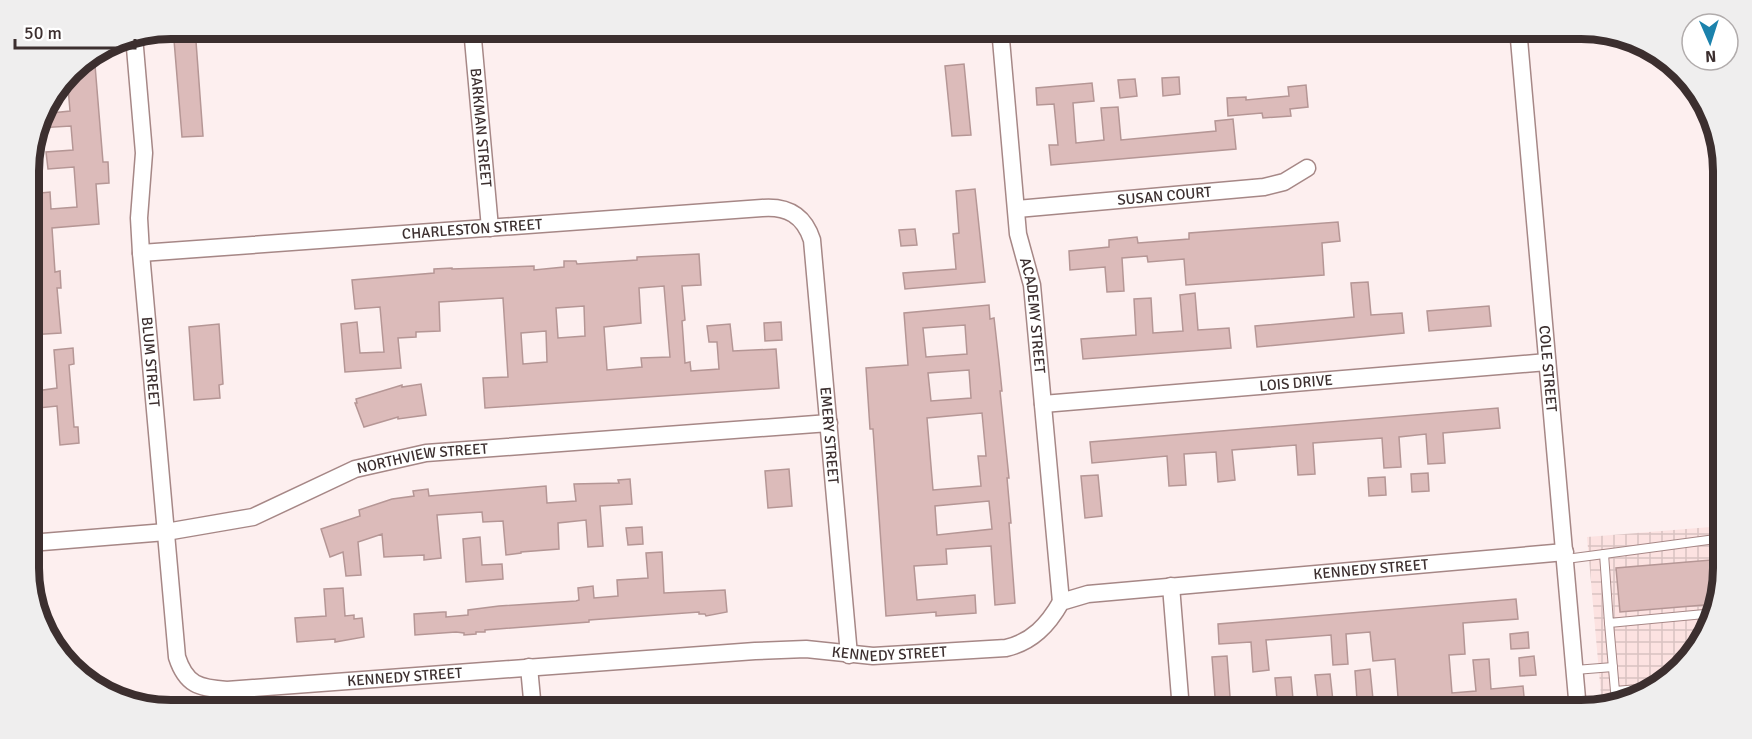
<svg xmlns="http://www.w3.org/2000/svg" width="1752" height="739" font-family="Signika,sans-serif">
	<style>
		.industrial { fill: url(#industrial-grid) }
		.building { fill: #dcbbba; stroke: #b59695; stroke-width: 1.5; fill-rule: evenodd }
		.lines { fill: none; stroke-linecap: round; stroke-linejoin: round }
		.service-casing { stroke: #a68786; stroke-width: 10 }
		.minor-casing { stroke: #a68786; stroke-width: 19 }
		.service { stroke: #fff; stroke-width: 8 }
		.minor { stroke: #fff; stroke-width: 16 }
		.labels { text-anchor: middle; stroke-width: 5; stroke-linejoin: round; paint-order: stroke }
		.street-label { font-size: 15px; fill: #3c2f2f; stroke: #fff }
		.rim { fill: none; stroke: #3c2f2f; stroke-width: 8 }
	</style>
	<defs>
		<pattern id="industrial-grid" width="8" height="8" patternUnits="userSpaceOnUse" patternTransform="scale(1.5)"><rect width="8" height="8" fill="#fce2e1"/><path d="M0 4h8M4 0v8" fill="none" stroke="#d9c2c1"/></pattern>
	</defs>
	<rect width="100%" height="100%" fill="#fdefef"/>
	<g class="industrial">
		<path d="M1712 127 1722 152 1723 263Z"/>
		<path d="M1723 526V568L1713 622 1667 681 1602 706 1587 537Z"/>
	</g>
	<g class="building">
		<path d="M173 28H195L203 136 182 137Z"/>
		<path d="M94 53 103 162H108L109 183 96 184 99 224 52 228 55 272 60 271 61 288H57L61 333 29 335V239H34V233L31 194 50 192 51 209 77 207 74 167 48 169 46 152 73 150 71 126 38 128 42 114 70 111 68 87 59 88 77 64Z"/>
		<path d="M964 64 971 135 952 136 945 66Z"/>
		<path d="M1179 77 1180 94 1163 96 1162 78Z"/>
		<path d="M1135 79 1137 96 1120 98 1118 80Z"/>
		<path d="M1092 83 1094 101 1073 103 1076 143 1104 140 1101 108 1118 107 1121 140 1216 131 1215 121 1233 119 1236 149 1051 165 1049 145H1058L1054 104 1037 105 1036 88Z"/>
		<path d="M1306 85 1308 107 1290 109 1291 116 1263 118 1262 113 1228 116 1227 98 1246 97V100L1289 96 1288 87Z"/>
		<path d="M975 189 985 282 905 289 903 273 956 269 953 234 959 233 956 191Z"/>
		<path d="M1338 222 1340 241 1322 243 1324 275 1186 285 1184 259 1148 262 1147 256 1122 258 1124 291 1107 292 1105 267 1070 270 1069 251 1109 247V240L1137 237 1138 243 1189 239V233Z"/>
		<path d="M915 229 917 245 901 246 899 230Z"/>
		<path d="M699 254 701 285 682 286 685 320 682 321 685 363 690 362 691 371 719 369 717 342H709L707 326 730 324 733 351 776 349 779 388 485 408 483 378 508 377 503 298 439 302 440 331 416 332V337L398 338 401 368 345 372 341 324 357 322 360 353 384 352 380 307 355 309 352 280 434 273V269L452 268V269L534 266V270L564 267V261H576L577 264 637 260V257ZM664 286 670 357 641 358 642 367 607 370 604 327 641 323 639 288ZM584 306 585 336 558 338 556 308ZM546 331 547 362 523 364 521 333Z"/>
		<path d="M1368 282 1371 315 1402 313 1404 333 1257 347 1255 326 1354 317 1351 283Z"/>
		<path d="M1195 293 1198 330 1229 328 1231 348 1083 359 1081 339 1136 335 1134 299 1151 298 1153 333 1183 331 1180 295Z"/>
		<path d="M989 305 990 319 994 318 999 362 1002 391H1000L1009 478H1007L1011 523H1009L1015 603 995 605 991 546 946 549 947 564 914 566 917 600 975 595 976 613 936 616V612L886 616 873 429H870L866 368 908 365 904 313ZM965 325 967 354 926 357 923 328ZM969 370 971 398 931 401 928 373ZM982 413 986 456H978L981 486 933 490 927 418ZM989 501 992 529 937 535 935 506Z"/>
		<path d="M1489 306 1491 326 1429 331 1427 311Z"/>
		<path d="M781 322 782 340 765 341 764 323Z"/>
		<path d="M219 324 223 384 219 385 220 398 194 400 189 327Z"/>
		<path d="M73 348 74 364 69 365 74 427H78L79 443 60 445 57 406 29 409V392L57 388 54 350Z"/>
		<path d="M421 384 426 415 398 419V417L364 427 355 403H357L356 399 402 385V387Z"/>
		<path d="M1498 408 1500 428 1443 433 1445 463 1428 464 1426 434 1399 437 1401 467 1384 468 1382 438 1313 443 1315 474 1298 475 1296 445 1232 450 1235 480 1218 482 1216 452 1184 454 1186 485 1169 486 1167 456 1092 463 1090 442Z"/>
		<path d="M789 469 792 506 768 508 765 471Z"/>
		<path d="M1428 473 1429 491 1412 492 1411 474Z"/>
		<path d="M1098 475 1102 516 1085 518 1081 476Z"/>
		<path d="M1385 477 1386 495 1369 496 1368 478Z"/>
		<path d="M630 479 632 504 600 506 603 546 588 547 586 520 558 523 559 549 521 552V553L506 555 503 521 483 522 482 512 437 515 441 558 424 560V555L384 557 382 534 358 542 361 575 346 576 343 552 330 557 321 529 360 516 359 510 392 499 414 496 413 491 428 489 429 496 546 486 547 503 576 501 574 484 619 483 618 480Z"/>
		<path d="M642 527 643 544 628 545 626 528Z"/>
		<path d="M480 537 482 565 502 564 503 579 466 582 463 539Z"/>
		<path d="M662 552 664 593 725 590 727 612 706 616 705 614H699V612L589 620V622L485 630V632H476V634L464 635V633L456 632 415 635 414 614 443 612H446V617L468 615V610L499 606 576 601 579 600 578 588 593 586 594 598 618 596 617 580 648 578 646 553Z"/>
		<path d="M1723 559 1716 604 1620 612 1616 568Z"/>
		<path d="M343 588 345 616 354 615V619L362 618 364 637 335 642V639L297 642 295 618 326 616 324 589Z"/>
		<path d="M1516 599 1518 619 1463 623 1465 654 1449 655 1452 693 1476 691 1473 660 1489 659 1491 689 1523 686 1525 707 1479 710H1352V700H1357L1355 671 1370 669 1373 699 1398 697 1395 659 1373 661 1370 632 1346 634 1348 664 1333 665 1331 635 1266 640 1269 670 1253 672 1251 642 1219 644 1218 624Z"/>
		<path d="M1528 632 1529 648 1511 649 1510 634Z"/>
		<path d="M1227 656 1231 710H1216L1212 657Z"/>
		<path d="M1534 656 1536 675 1520 676 1519 658Z"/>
		<path d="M1330 674 1334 710H1319L1315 675Z"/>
		<path d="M1291 677 1294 710H1278L1275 678Z"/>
	</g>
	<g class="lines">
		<g class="service-casing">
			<g id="service">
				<path d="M1566 559 1604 554"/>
				<path d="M1715 613 1609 623 1604 554 1723 538"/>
				<path d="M1609 623 1615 691 1650 688"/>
				<path d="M1575 670 1613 667"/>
			</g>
		</g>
		<g class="minor-casing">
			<g id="minor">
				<path id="s1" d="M472 28 490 228"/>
				<path id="s2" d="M1000 28 1018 234 1032 285 1061 602"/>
				<path id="s3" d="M1518 28 1578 710"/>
				<path id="s4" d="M134 36 144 153 139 218 141 253 177 657C186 685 199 688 227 690L755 651 806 649 873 656 1006 648C1032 642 1048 625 1061 602L1088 594 1565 552"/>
				<path id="s5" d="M1017 209 1264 187 1284 182 1307 168"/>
				<path id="s6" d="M141 253 762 208C787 206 804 215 812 240L849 655"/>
				<path id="s7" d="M1043 404 1547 362"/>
				<path id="s8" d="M30 543 166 532 253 517 355 469 426 453 829 423"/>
				<path d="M1171 586 1181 710"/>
				<path d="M529 667 533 710"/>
			</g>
		</g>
		<use href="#service" class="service"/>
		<use href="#minor" class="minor"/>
	</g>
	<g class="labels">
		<g class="street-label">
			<text dy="5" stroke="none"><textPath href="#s1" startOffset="100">BARKMAN STREET</textPath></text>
			<text dy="5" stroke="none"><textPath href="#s5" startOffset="148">SUSAN COURT</textPath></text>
			<text dy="5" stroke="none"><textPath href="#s6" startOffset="332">CHARLESTON STREET</textPath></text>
			<text dy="5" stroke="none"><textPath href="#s2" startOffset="290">ACADEMY STREET</textPath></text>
			<text dy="5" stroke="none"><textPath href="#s4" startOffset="327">BLUM STREET</textPath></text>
			<text dy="5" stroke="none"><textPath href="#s3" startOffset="342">COLE STREET</textPath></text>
			<text dy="5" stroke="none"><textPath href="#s7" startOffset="254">LOIS DRIVE</textPath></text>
			<text dy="5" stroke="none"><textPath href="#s6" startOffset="884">EMERY STREET</textPath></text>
			<text dy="5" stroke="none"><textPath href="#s8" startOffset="406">NORTHVIEW STREET</textPath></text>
			<text dy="5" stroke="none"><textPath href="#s4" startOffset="1856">KENNEDY STREET</textPath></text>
			<text dy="5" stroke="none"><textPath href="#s4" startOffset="1353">KENNEDY STREET</textPath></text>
			<text dy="5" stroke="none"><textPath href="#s4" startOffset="867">KENNEDY STREET</textPath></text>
		</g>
	</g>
	<path d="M0 0H1752V739H0ZM171 39H1581A132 132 0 0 1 1713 171V568A132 132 0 0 1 1581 700H171A132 132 0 0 1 39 568V171A132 132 0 0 1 171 39Z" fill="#efeeee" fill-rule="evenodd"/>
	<path class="rim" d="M171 39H1581A132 132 0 0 1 1713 171V568A132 132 0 0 1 1581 700H171A132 132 0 0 1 39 568V171A132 132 0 0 1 171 39Z"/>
	<g transform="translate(1710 42) rotate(177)"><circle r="28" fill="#ffffff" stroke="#b1acac" stroke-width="1.5"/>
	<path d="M0-4.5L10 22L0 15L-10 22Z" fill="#1b82ac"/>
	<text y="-9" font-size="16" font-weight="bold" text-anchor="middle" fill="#3c2f2f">N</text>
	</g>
	<path d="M15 39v9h120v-9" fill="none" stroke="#3c2f2f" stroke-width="3"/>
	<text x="24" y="39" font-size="18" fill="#3c2f2f" stroke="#ffffff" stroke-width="4.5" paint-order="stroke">50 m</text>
</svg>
